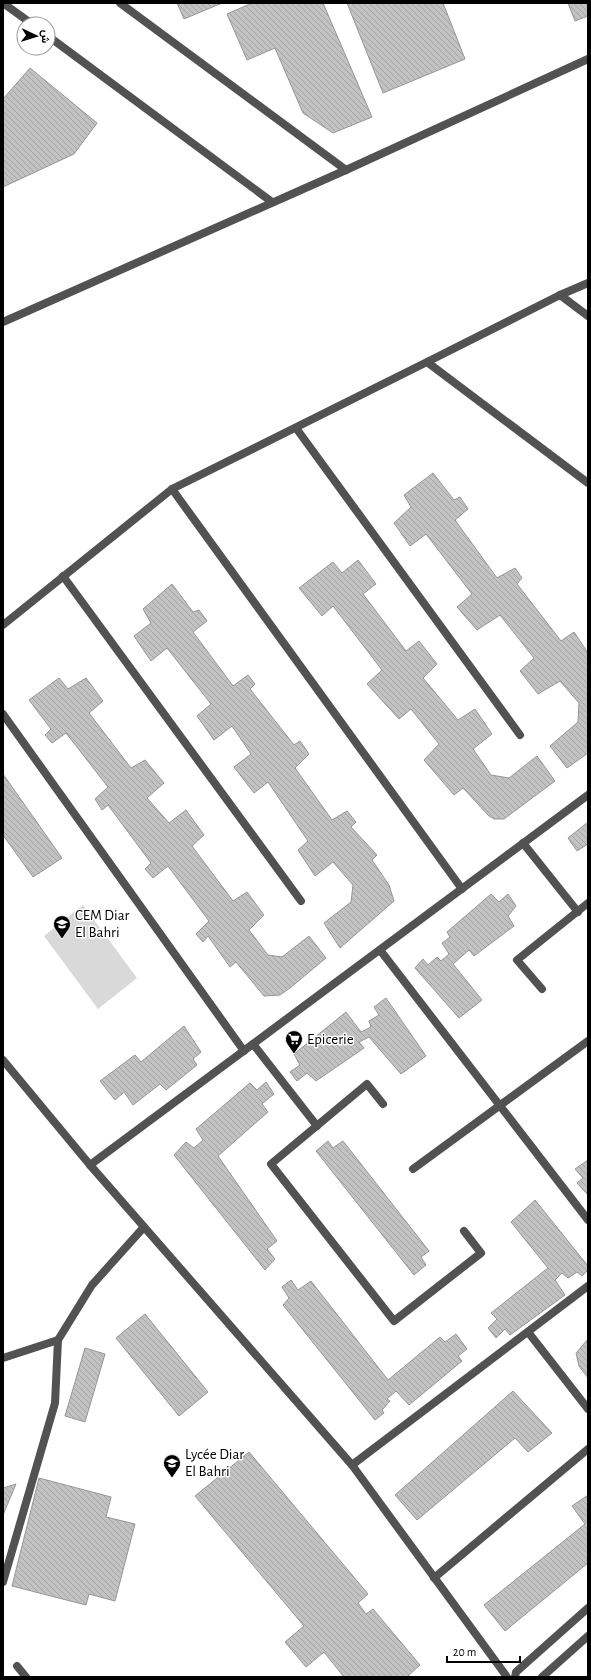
<svg xmlns="http://www.w3.org/2000/svg" width="591" height="1680" font-family="'Alegreya Sans',Vazirmatn,sans-serif">
	<style>
		.grass { fill: #d9d9d9 }
		.building { fill: url(#building-back-hatch); stroke: #969696 }
		.lines { fill: none; stroke-linecap: round; stroke-linejoin: round }
		.minor { stroke: #525252; stroke-width: 8 }
		.labels { text-anchor: middle; stroke-width: 3; stroke-linejoin: round; paint-order: stroke }
		.poi-label { font-size: 15px; fill: #000; stroke: #fff; text-anchor: start }
	</style>
	<defs>
		<pattern id="building-back-hatch" width="6" height="6" patternUnits="userSpaceOnUse"><rect width="6" height="6" fill="#c2c2c2"/><path d="M-1 5l2 2M0 0l6 6M5-1l2 2" fill="none" stroke="#a5a5a5"/></pattern>
	</defs>
	<rect width="100%" height="100%" fill="#fff"/>
	<path class="grass" d="M83 905 137 978 98 1009 44 936Z"/>
	<g class="building">
		<path d="M177 3H222L184 19Z"/>
		<path d="M252 3H323L372 117 333 133 303 113 275 48 247 60 227 14Z"/>
		<path d="M347 3H443L465 59 383 93Z"/>
		<path d="M568 3H588V16L575 21Z"/>
		<path d="M30 68 97 123 74 154 3 187V99Z"/>
		<path d="M433 473 454 500 460 497 468 509 455 520 497 578 515 568 522 578 517 584 561 641 574 632 588 653V753L567 768 550 746 578 722 579 703 560 681 538 694 520 671 534 658 500 615 477 630 457 607 472 594 426 534 410 546 394 523 411 507 404 495Z"/>
		<path d="M358 560 376 584 363 594 406 651 419 641 437 664 423 678 458 720 475 709 492 734 473 749 491 775 509 778 537 756 555 781 504 819H494L489 816 463 788 454 795 424 760 439 744 411 709 399 719 367 684 382 670 333 606 322 616 299 588 333 562 342 573Z"/>
		<path d="M172 584 193 612 199 610 207 621 193 632 233 686 248 675 255 684 250 689 294 745 300 741 309 754 295 768 332 820 347 811 356 822 351 827 377 855 372 860 389 885 394 901 340 948 324 923 351 902 353 885 333 862 315 876 298 850 308 841 268 782 254 793 234 767 251 754 232 726 214 740 197 716 211 704 167 648 151 661 134 636 151 623 143 609Z"/>
		<path d="M59 678 68 689 86 678 103 701 89 713 131 768 145 760 164 783 147 798 169 823 186 810 204 835 192 846 233 901 247 892 264 915 249 930 268 955 282 957 309 936 326 958 290 988 280 995 264 996 236 962 230 967 208 936 203 942 196 934 209 921 168 866 153 878 145 869 151 863 108 805 102 810 95 799 108 787 66 733 52 743 45 735 51 729 29 700Z"/>
		<path d="M3 774 62 858 33 877 3 835Z"/>
		<path d="M588 822V844L577 851 568 838Z"/>
		<path d="M491 894 499 902 508 894 516 906 508 916 514 926 474 956 469 950 453 964 482 1000 459 1018 415 968 423 959 428 965 437 957 441 961 449 954 442 943 450 937 447 932Z"/>
		<path d="M386 998 426 1056 401 1074 369 1037 359 1042 364 1048 316 1081 307 1073 297 1081 290 1072 300 1065 294 1054 346 1012 361 1032 371 1027 369 1021 379 1015 374 1007Z"/>
		<path d="M184 1026 201 1052 193 1059 197 1065 166 1090 160 1084 133 1105 124 1092 115 1100 100 1081 135 1055 141 1062Z"/>
		<path d="M266 1082 274 1094 262 1104 268 1112 218 1156 277 1241 267 1249 275 1259 265 1270 174 1155 186 1142 194 1148 203 1140 196 1129 250 1083 257 1090Z"/>
		<path d="M328 1141 333 1148 343 1141 429 1251 421 1257 426 1265 414 1275 316 1151Z"/>
		<path d="M588 1160V1195L577 1183 583 1178 575 1169Z"/>
		<path d="M535 1200 588 1266V1270L582 1276 577 1272 568 1278 562 1273 555 1280 565 1295 510 1335 505 1329 496 1338 488 1328 497 1319 491 1313 548 1268 511 1222Z"/>
		<path d="M291 1280 298 1290 311 1281 388 1380 440 1337 445 1342 456 1334 467 1349 458 1356 462 1361 409 1405 396 1391 387 1399 390 1401 382 1410 384 1413 375 1420 283 1305 289 1298 282 1287Z"/>
		<path d="M145 1314 208 1392 179 1416 116 1338Z"/>
		<path d="M588 1339V1378L579 1366 576 1353Z"/>
		<path d="M85 1348 105 1354 85 1422 65 1416Z"/>
		<path d="M513 1391 552 1433 528 1452 515 1438 417 1520 395 1495Z"/>
		<path d="M249 1452 368 1594 358 1603 366 1614 373 1609 420 1665 408 1676 409 1677H344L324 1652 306 1667 285 1642 304 1626 195 1496Z"/>
		<path d="M39 1478 111 1497 106 1517 135 1524 115 1601 89 1594 86 1605 12 1586Z"/>
		<path d="M16 1484 3 1515V1488Z"/>
		<path d="M588 1495V1563L505 1631 484 1605 585 1524 572 1506Z"/>
	</g>
	<g class="lines">
		<g class="minor">
			<path d="M3 3 32 24"/>
			<path d="M120 3 346 170"/>
			<path d="M48 36 272 202"/>
			<path d="M588 283 560 295 427 362 588 483"/>
			<path d="M560 295 588 316"/>
			<path d="M3 322 346 170 588 59"/>
			<path d="M296 428 520 735"/>
			<path d="M172 489 462 889"/>
			<path d="M63 576 301 901"/>
			<path d="M3 625 172 489 427 362"/>
			<path d="M3 714 244 1051"/>
			<path d="M523 843 578 912"/>
			<path d="M380 950 588 1220"/>
			<path d="M542 989 517 960 588 903"/>
			<path d="M253 1044 317 1126"/>
			<path d="M3 1060 90 1165 352 1465 588 1286"/>
			<path d="M383 1104 367 1084 271 1164 394 1321 481 1253 464 1231"/>
			<path d="M90 1165 588 795"/>
			<path d="M413 1169 588 1041"/>
			<path d="M528 1332 588 1409"/>
			<path d="M3 1358 58 1340 92 1285 144 1227"/>
			<path d="M352 1465 507 1677"/>
			<path d="M434 1578 588 1449"/>
			<path d="M3 1582 55 1403 58 1340"/>
			<path d="M17 1666 26 1677"/>
			<path d="M515 1677 516 1672 588 1608"/>
			<path d="M542 1677 588 1636"/>
		</g>
	</g>
	<defs>
		<g id="school-pin" transform="scale(0.9)"><path d="M0 17L-7.5 6A9.5 9.5 0 1 1 7.5 6Z" fill="#000" stroke="#fff"/><path d="M0-5L7-2L0 1L-7-2ZM-4 1L0 2.5L4 1V4Q0 6-4 4Z" fill="#fff"/></g>
		<g id="supermarket-pin" transform="scale(0.9)"><path d="M0 17L-7.5 6A9.5 9.5 0 1 1 7.5 6Z" fill="#000" stroke="#fff"/><path d="M-6-5.5h2.5l.6 2H6L4.5 2H-2.5L-4.4-4H-6ZM-1.5 3.2a1.3 1.3 0 1 0 .1 0ZM3 3.2a1.3 1.3 0 1 0 .1 0Z" fill="#fff"/></g>
	</defs>
	<g fill-rule="evenodd">
		<use href="#school-pin" x="62" y="924"/>
		<use href="#supermarket-pin" x="294" y="1039"/>
		<use href="#school-pin" x="172" y="1463"/>
	</g>
	<g class="labels">
		<g class="poi-label">
			<text x="75" y="920">CEM Diar<tspan x="75" dy="17">El Bahri</tspan></text>
			<text x="307" y="1044">Epicerie</text>
			<text x="185" y="1459">Lycée Diar<tspan x="185" dy="17">El Bahri</tspan></text>
		</g>
	</g>
	<rect width="591" height="1680" fill="none" stroke="#000000" stroke-width="8"/>
	<g transform="translate(36 36) rotate(94)"><circle r="19" fill="#ffffff" stroke="#999999"/>
	<path d="M0-3L7 15L0 10L-7 15Z" fill="#000000"/>
	<text y="-6" font-size="11" font-weight="bold" text-anchor="middle" fill="#000000">ش</text>
	</g>
	<path d="M447 1656v6h73v-6" fill="none" stroke="#000000" stroke-width="2"/>
	<text x="453" y="1656" font-size="12" fill="#000000" stroke="#ffffff" stroke-width="3" paint-order="stroke">20 m</text>
</svg>
